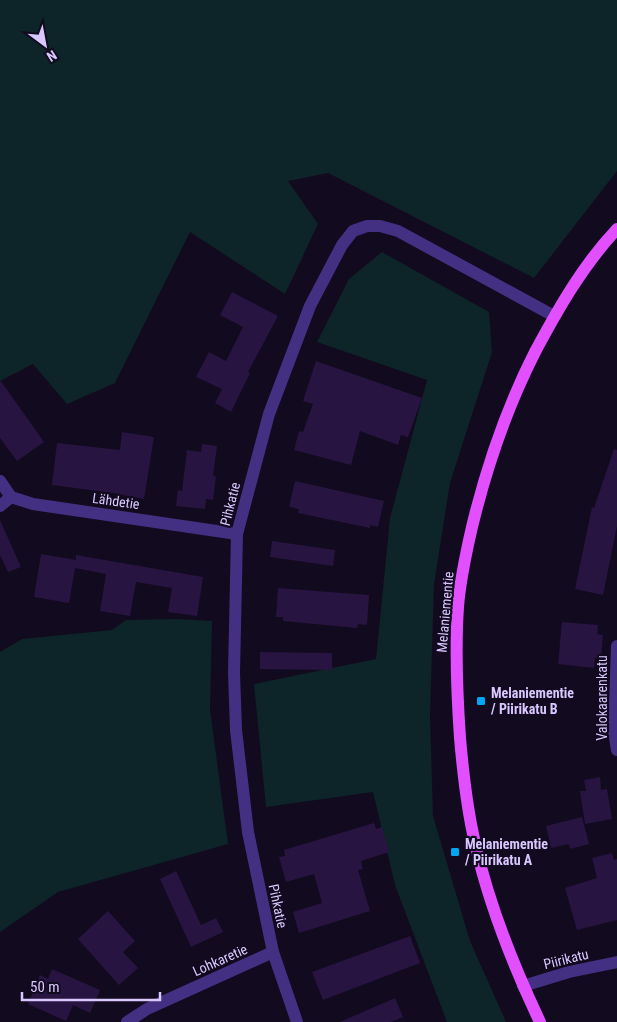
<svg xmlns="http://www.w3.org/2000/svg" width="617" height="1022" font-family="'Roboto Condensed',sans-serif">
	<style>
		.green { fill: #0d2429 }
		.building { fill: #271441 }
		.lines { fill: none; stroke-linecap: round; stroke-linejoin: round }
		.minor { stroke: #443082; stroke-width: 12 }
		.major { stroke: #e14fff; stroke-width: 12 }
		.poi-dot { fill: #00a8f3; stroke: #120a1f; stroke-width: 2 }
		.labels { text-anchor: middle; stroke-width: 4.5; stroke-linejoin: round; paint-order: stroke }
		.street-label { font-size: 14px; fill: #d9c8ff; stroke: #120a1f }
		.poi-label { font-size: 14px; font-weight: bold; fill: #d9c8ff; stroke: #120a1f; text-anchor: start }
	</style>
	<rect width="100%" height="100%" fill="#120a1f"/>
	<g class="green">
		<path d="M0 0H617V171L534 278 328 173 288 181 318 224 285 294 190 232 115 383 67 404 33 364 0 381Z"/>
		<path d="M382 252 489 312 492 352 450 483 434 584 430 715 433 816 470 941 506 1022H447L395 885 373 792 266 807 254 684 376 659 390 518 427 380 317 342 349 279Z"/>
		<path d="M176 619 212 621 210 710 228 844 58 892 0 932V652L22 639 112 630 126 620Z"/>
	</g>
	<g class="building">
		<path d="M232 292 278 316 248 372 250 373 231 412 215 403 222 389 196 377 209 352 226 361 243 327 220 315Z"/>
		<path d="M316 361 422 398 408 437 401 435 398 445 360 431 351 465 294 450 299 431 303 432 313 404 303 401Z"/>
		<path d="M0 380 44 442 17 461 0 438Z"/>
		<path d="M122 432 154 437 144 499 113 493 52 485 57 443 120 450Z"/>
		<path d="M202 444 217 446 213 476H216L213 500 206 499 205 509 176 506 178 490 182 491 187 450 201 452Z"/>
		<path d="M614 449 617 450V526L603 595 575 589 592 507 594 508Z"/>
		<path d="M295 481 384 501 378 527 370 525V528L298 513 299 509 289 507Z"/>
		<path d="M0 520 21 567 8 572 0 555Z"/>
		<path d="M272 541 335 550 333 566 270 557Z"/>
		<path d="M41 554 76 560V555L203 577 197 616 168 612 172 588 136 582 130 616 100 611 106 574 75 568 69 603 34 597Z"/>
		<path d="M278 588 369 595 367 625 358 624 357 628 283 621V617H276Z"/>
		<path d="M562 622 598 625 597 634 603 635 601 659 595 658 594 668 558 664Z"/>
		<path d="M260 652 332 653V670L260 669Z"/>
		<path d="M600 777 601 790 607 789 612 819 585 824 580 791H586L584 780Z"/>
		<path d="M582 817 589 844 570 849 569 844 551 848 546 826Z"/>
		<path d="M374 823 376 829 382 827 389 852 361 861 363 869 358 870 370 911 299 933 293 912 322 903 314 874 286 882 279 857 285 856 284 850Z"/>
		<path d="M612 853 614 860 617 859V920L577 930 565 888 597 878 592 858Z"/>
		<path d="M176 871 201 925 216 918 223 932 191 947 160 879Z"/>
		<path d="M108 911 135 941 123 952 138 968 119 985 78 939Z"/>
		<path d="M410 936 420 963 323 1000 312 972Z"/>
		<path d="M52 969 100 990 90 1013 73 1005 66 1021 28 1004 40 975 48 979Z"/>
		<path d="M395 998 403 1017 391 1022H340Z"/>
	</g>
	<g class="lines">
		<g class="minor">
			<path d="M0 481 11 497 33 504 237 534"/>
			<path d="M0 506 11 497"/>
			<path d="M617 646 614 732 617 750"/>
			<path d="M523 986 569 972 617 962"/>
			<path d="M127 1022 147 1009 273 952"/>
			<path d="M297 1022 273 952 248 832 236 730 234 673 237 534 269 414 310 306 342 245 353 231 367 226H380L398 231 554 316"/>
		</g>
		<path class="major" d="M540 1022C513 965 489 905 475 843 467 809 463 773 460 738 457 694 455 650 458 607 460 580 466 553 472 527 487 465 506 409 535 352 558 309 583 265 617 229"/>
	</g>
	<g class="poi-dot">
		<rect x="476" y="696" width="10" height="10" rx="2.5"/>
		<rect x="450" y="847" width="10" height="10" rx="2.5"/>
	</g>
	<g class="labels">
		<g class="street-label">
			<text transform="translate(116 501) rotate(8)" y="5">Lähdetie</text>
			<text transform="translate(230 504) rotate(-76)" y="5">Pihkatie</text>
			<text transform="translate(445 612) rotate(-85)" y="5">Melaniementie</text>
			<text transform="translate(602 698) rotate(-90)" y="5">Valokaarenkatu</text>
			<text transform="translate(278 906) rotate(78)" y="5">Pihkatie</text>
			<text transform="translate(566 959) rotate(-14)" y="5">Piirikatu</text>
			<text transform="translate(220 960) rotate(-24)" y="5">Lohkaretie</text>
		</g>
		<g class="poi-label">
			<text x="491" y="698">Melaniementie<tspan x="491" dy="16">/ Piirikatu B</tspan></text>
			<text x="465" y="849">Melaniementie<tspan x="465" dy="16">/ Piirikatu A</tspan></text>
		</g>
	</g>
	<g transform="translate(45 45) rotate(148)" stroke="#120a1f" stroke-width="4" paint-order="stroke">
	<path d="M0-4L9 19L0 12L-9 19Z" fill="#d9c8ff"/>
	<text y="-8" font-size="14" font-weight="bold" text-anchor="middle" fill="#d9c8ff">N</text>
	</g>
	<path d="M22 992v8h138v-8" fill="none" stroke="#d9c8ff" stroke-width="2.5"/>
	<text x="30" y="992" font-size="15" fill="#d9c8ff" stroke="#120a1f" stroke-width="4" paint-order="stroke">50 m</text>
</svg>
